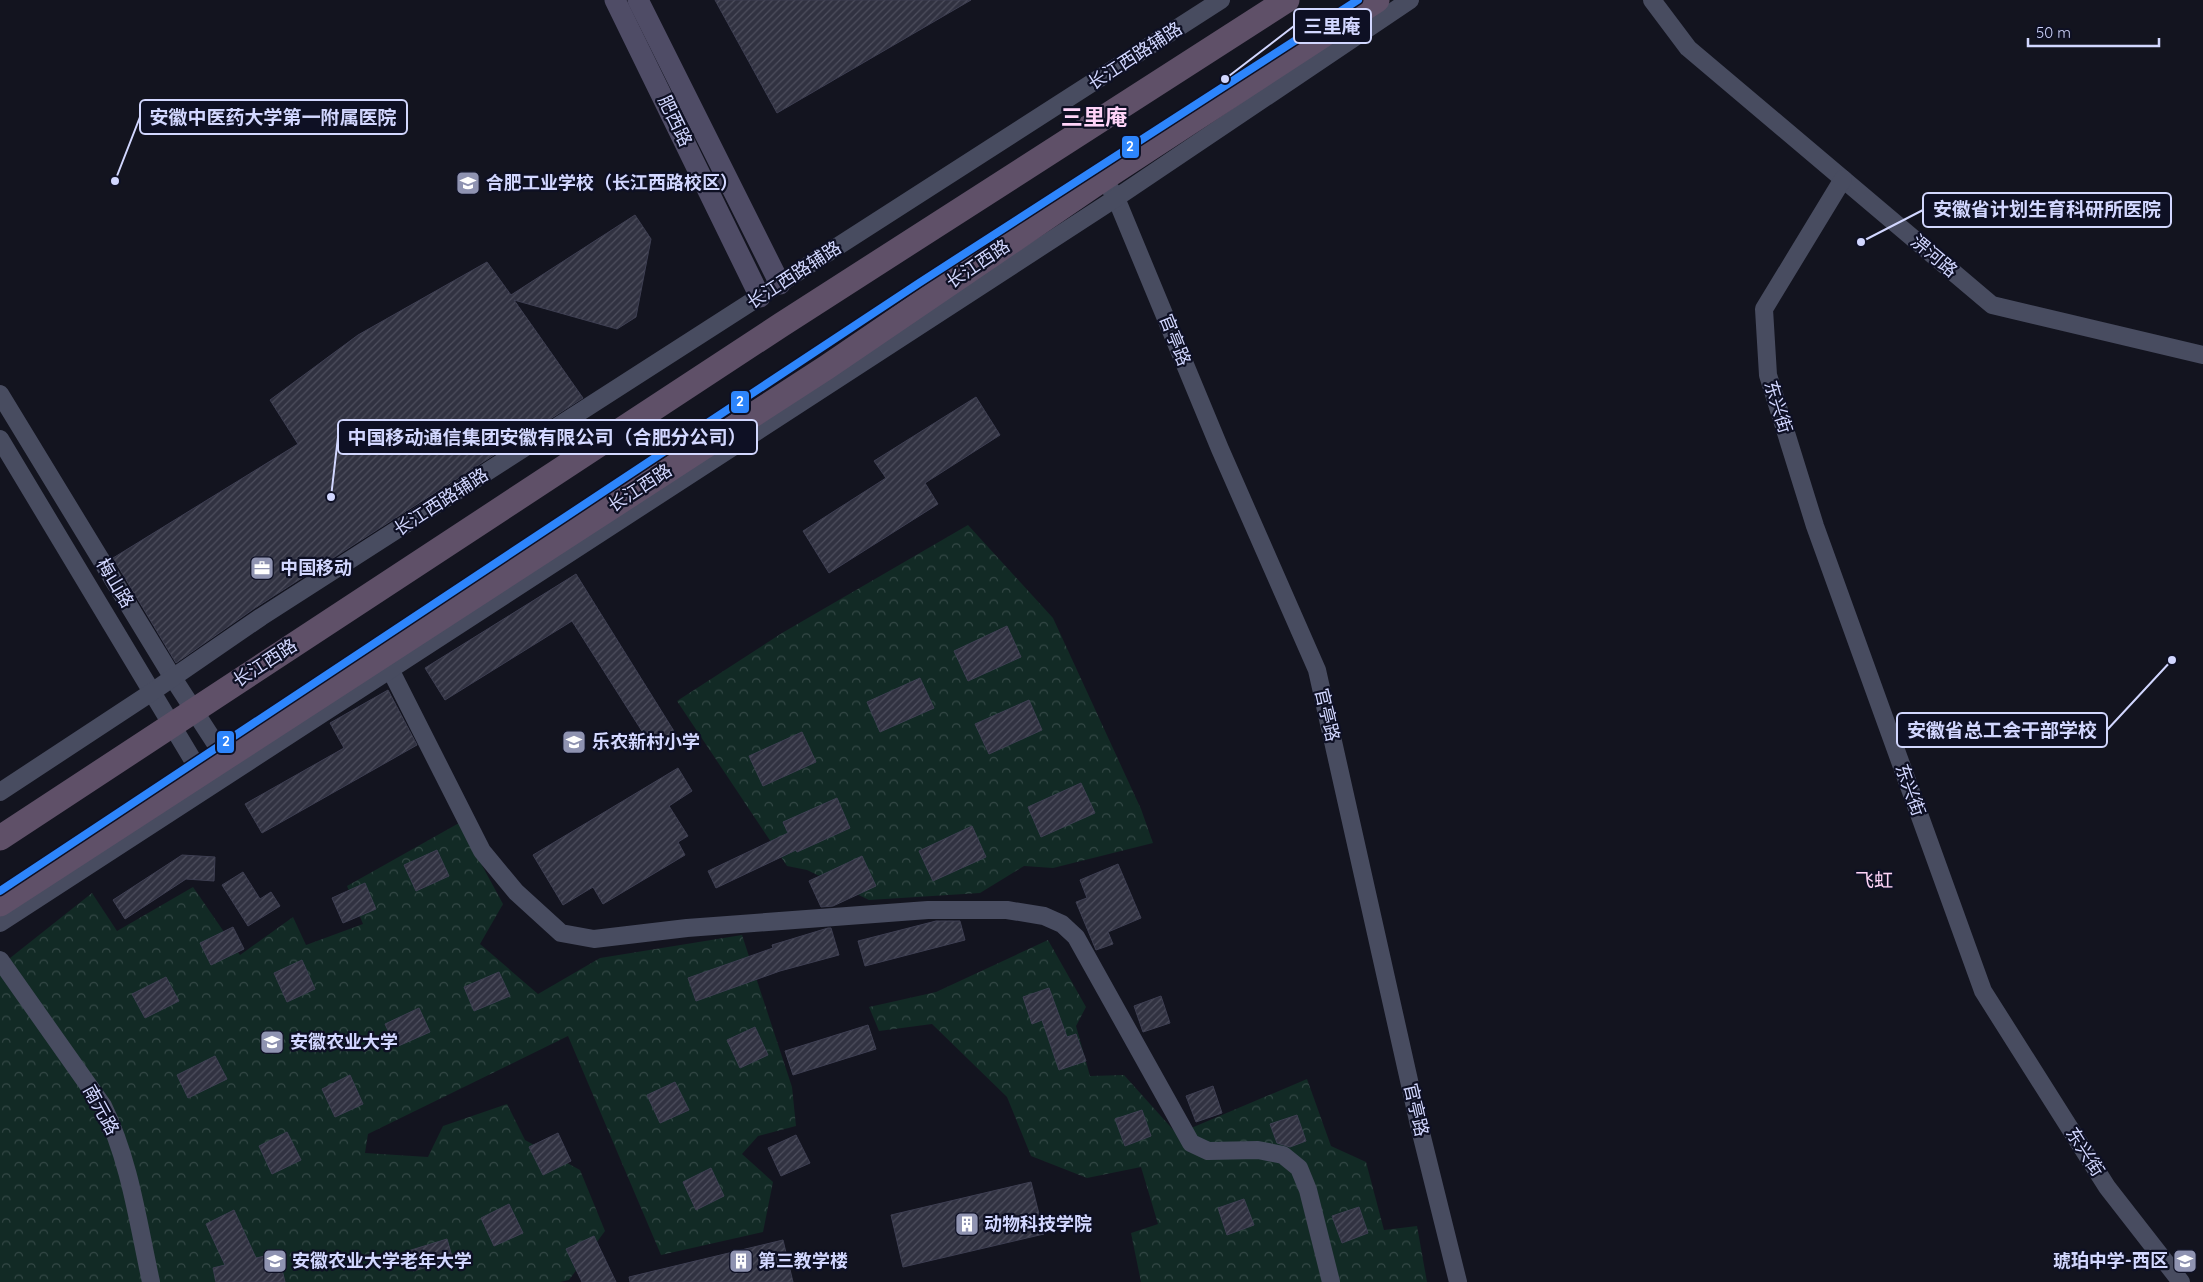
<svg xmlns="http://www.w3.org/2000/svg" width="2203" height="1282" font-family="Quicksand,'Noto Sans SC',sans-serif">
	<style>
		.forest { fill: url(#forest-crowns) }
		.building { fill: url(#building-hatch); stroke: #3e3f52 }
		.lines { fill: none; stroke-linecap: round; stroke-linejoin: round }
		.minor { stroke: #484c60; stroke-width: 18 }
		.major { stroke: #4f4c66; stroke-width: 21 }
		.highway { stroke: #5f5068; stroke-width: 25 }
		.metro-1-casing { stroke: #0e1024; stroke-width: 11 }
		.metro-1 { stroke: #2d85fc; stroke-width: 8 }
		.labels { text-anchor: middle; stroke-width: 4.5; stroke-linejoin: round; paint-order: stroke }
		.street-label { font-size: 18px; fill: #d2d7ff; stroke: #0e1024 }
		.poi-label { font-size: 18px; font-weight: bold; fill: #d2d7ff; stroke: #0e1024; text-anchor: start }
		.neighbourhood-label { font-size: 19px; fill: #ffd4f9; stroke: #0e1024 }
		.district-label { font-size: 22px; font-weight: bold; fill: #ffd4f9; stroke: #0e1024 }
		.leader { fill: none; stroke: #d2d7ff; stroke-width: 2 }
		.callout-dot { fill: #d2d7ff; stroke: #0e1024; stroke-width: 2 }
		.callout { fill: #0e1024; stroke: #d2d7ff; stroke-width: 2 }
		.callout-label { font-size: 19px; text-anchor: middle; font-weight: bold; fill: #d2d7ff }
		.line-badge { stroke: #0e1024; stroke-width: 2 }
		.badge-label { font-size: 14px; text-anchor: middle; font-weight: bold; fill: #fff }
	</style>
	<defs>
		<pattern id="forest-crowns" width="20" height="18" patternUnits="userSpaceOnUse" patternTransform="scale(1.25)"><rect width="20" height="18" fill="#122a25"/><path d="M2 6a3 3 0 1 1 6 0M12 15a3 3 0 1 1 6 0" fill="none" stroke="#344846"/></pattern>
		<pattern id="building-hatch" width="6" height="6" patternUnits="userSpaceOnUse" patternTransform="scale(1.25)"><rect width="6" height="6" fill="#313241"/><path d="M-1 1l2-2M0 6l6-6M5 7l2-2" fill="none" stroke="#4e4f5e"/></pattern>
	</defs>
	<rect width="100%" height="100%" fill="#13141f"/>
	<g class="forest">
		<path d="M968 525 1053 618 1141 809 1153 843 1053 868 1024 866 980 893 869 900 807 870 787 866 677 701 782 633Z"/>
		<path d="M459 823 503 904 480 944 538 994 600 958 742 935 792 1087 796 1126 758 1136 742 1154 773 1182 763 1232 661 1255 568 1036 368 1134 365 1153 428 1157 443 1126 507 1104 525 1140 580 1170 605 1231 569 1280 560 1282H0V966L92 893 117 931 193 887 240 955 293 917 306 945 363 924 347 886Z"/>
		<path d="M1048 940 1086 1007 1076 1026 1090 1076 1124 1075 1177 1134 1307 1079 1331 1146 1366 1162 1384 1230 1417 1226 1427 1282H1141L1131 1233 1158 1224 1141 1167 1087 1178 1031 1156 1007 1097 932 1024 879 1031 869 1007 936 992Z"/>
	</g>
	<g class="building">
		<path d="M715 0H971L777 113Z"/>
		<path d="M635 215 651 239 636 317 617 329 514 300 583 398 255 608 176 663 113 558 298 444 270 400 358 335 487 262 511 295Z"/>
		<path d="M976 397 1000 435 925 483 938 504 829 573 803 531 886 478 874 461Z"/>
		<path d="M576 574 677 736 654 750 572 621 445 700 425 668Z"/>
		<path d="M1007 626 1021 657 968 681 954 651Z"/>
		<path d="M920 678 934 708 880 732 867 702Z"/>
		<path d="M388 690 417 745 262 833 245 804 344 748 330 723Z"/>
		<path d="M1029 700 1042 730 989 754 975 724Z"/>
		<path d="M802 732 816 762 763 786 749 756Z"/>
		<path d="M678 768 692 791 669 806 688 836 678 842 685 855 603 904 593 887 563 905 533 855Z"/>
		<path d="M1081 783 1095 813 1041 837 1028 807Z"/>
		<path d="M837 798 850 828 797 852 796 850 716 888 708 871 788 833 783 822Z"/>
		<path d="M972 826 986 857 933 881 919 851Z"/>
		<path d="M437 850 449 876 416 891 404 865Z"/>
		<path d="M182 855 215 857 214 881 186 879 125 919 113 900Z"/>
		<path d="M862 856 876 886 833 906 821 907 809 881Z"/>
		<path d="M1118 864 1141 918 1108 932 1113 944 1096 950 1076 902 1087 898 1080 880Z"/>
		<path d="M243 872 260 899 271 892 280 906 248 926 222 885Z"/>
		<path d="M365 883 376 909 343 923 332 898Z"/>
		<path d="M936 921H960L965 940 865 966 858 941Z"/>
		<path d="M233 927 244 949 211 965 200 943Z"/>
		<path d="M828 928H831L839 955 780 971 696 1001 688 978 773 948 772 945Z"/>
		<path d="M302 960 315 989 287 1002 274 973Z"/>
		<path d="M499 972 510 996 474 1011 464 987Z"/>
		<path d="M166 977 179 1001 145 1018 132 994Z"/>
		<path d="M1049 988 1067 1037 1076 1034 1086 1061 1059 1070 1042 1020 1032 1024 1023 997Z"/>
		<path d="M1161 996 1170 1023 1143 1032 1134 1006Z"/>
		<path d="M419 1008 430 1032 396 1047 385 1024Z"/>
		<path d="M868 1025 876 1049 793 1075 785 1051Z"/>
		<path d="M755 1027 768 1055 740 1068 727 1040Z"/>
		<path d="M215 1056 227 1079 188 1098 177 1075Z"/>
		<path d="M350 1075 363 1104 335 1117 322 1089Z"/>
		<path d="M675 1082 689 1110 660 1123 647 1095Z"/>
		<path d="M1213 1086 1222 1113 1196 1122 1186 1096Z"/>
		<path d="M1142 1110 1151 1136 1125 1146 1115 1119Z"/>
		<path d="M1297 1115 1306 1141 1290 1147 1277 1143 1270 1124Z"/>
		<path d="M287 1132 301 1160 272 1174 259 1146Z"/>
		<path d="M558 1133 571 1161 543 1175 529 1147Z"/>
		<path d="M796 1135 810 1163 781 1176 768 1148Z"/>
		<path d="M711 1168 724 1196 696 1210 683 1182Z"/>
		<path d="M1031 1182 1044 1234 903 1267 891 1215Z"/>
		<path d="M1244 1199 1254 1225 1227 1235 1218 1208Z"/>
		<path d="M509 1204 523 1233 494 1246 481 1218Z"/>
		<path d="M1359 1207 1368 1233 1342 1243 1332 1216Z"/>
		<path d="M234 1210 256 1258 278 1253 285 1282H216L213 1268 225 1265 206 1224Z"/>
		<path d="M594 1236 616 1282H582L566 1249Z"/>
		<path d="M447 1239 453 1260 413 1271 408 1251Z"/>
		<path d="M783 1240 793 1282H630L629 1277Z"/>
	</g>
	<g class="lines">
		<g class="minor">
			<path d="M1652 0 1688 48 1992 305 2203 355"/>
			<path d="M1843 179 1764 309 1768 375 1815 526 1983 991 2107 1187 2181 1282"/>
			<path d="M1111 190 1116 198 1220 449 1317 670 1419 1125 1458 1282"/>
			<path d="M0 394 173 678 230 766"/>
			<path d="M0 439 206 782"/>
			<path d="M390 669 482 851 516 892 561 933 594 939 687 928 928 910H1007L1044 916 1062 924 1076 937 1191 1143 1208 1151 1258 1150 1283 1155 1299 1168 1308 1190 1331 1282"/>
			<path d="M0 792 152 692 261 617 1221 0"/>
			<path d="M0 923 1116 198 1410 0"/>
			<path d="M0 960 103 1106C130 1161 138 1223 151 1282"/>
		</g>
		<g class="major">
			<path d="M615 0 760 297"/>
			<path d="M638 0 780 284"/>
		</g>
		<g class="highway">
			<path d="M0 838 781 325 1287 0"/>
			<path d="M0 904 827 367 1103 179 1377 0"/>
		</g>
		<g class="metro-1-casing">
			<path id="metro-1" d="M0 891 919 283 1358 0"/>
		</g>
		<use href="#metro-1" class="metro-1"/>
	</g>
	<defs>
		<g id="university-square" transform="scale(1.25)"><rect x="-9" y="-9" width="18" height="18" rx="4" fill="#8f93b1" stroke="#0e1024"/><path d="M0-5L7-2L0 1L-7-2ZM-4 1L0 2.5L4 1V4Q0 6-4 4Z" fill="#fff"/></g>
		<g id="office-square" transform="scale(1.25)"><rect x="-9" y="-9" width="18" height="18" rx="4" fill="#8f93b1" stroke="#0e1024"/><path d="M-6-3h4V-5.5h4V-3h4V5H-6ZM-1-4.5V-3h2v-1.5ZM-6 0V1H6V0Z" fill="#fff"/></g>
		<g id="school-square" transform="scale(1.25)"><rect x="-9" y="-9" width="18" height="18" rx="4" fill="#8f93b1" stroke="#0e1024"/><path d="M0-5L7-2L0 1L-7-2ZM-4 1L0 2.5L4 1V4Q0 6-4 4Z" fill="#fff"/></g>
		<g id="building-square" transform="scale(1.25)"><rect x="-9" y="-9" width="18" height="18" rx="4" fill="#8f93b1" stroke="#0e1024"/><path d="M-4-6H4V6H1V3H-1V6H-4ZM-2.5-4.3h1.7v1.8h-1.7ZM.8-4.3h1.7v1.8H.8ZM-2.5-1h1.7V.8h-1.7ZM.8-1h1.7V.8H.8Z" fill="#fff"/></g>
	</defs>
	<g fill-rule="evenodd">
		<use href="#university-square" x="468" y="183"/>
		<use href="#office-square" x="262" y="568"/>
		<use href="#school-square" x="574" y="742"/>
		<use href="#university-square" x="272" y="1042"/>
		<use href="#building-square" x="967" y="1224"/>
		<use href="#university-square" x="275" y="1261"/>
		<use href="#building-square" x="741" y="1261"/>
		<use href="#school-square" x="2185" y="1261"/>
	</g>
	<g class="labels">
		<g class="street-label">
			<text transform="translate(1135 56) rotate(-33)" y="6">长江西路辅路</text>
			<text transform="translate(675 121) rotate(64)" y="6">肥西路</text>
			<text transform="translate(1934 256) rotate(40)" y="6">淠河路</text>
			<text transform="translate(978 264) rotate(-34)" y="6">长江西路</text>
			<text transform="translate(794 275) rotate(-33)" y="6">长江西路辅路</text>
			<text transform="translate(1175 340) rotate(68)" y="6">官亭路</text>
			<text transform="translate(1778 407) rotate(73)" y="6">东兴街</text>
			<text transform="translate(640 488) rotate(-33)" y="6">长江西路</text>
			<text transform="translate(441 502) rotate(-33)" y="6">长江西路辅路</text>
			<text transform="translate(115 583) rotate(59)" y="6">梅山路</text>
			<text transform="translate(265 663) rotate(-33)" y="6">长江西路</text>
			<text transform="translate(1327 715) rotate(77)" y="6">官亭路</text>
			<text transform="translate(1910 790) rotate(70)" y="6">东兴街</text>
			<text transform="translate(101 1110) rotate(61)" y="6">南元路</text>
			<text transform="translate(1416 1110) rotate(77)" y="6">官亭路</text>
			<text transform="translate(2085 1152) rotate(57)" y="6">东兴街</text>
		</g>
		<g class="poi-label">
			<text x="486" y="189">合肥工业学校（长江西路校区）</text>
			<text x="280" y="574">中国移动</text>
			<text x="592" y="748">乐农新村小学</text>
			<text x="290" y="1048">安徽农业大学</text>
			<text x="984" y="1230">动物科技学院</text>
			<text x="292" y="1267">安徽农业大学老年大学</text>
			<text x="758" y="1267">第三教学楼</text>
			<text x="2168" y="1267" text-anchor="end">琥珀中学-西区</text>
		</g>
		<g class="neighbourhood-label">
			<text x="1874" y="887">飞虹</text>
		</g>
		<g class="district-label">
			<text x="1094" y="125">三里庵</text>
		</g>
	</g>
	<path class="leader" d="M1225 79L1294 26M115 181L140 117M1861 242L1923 210M331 497L338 437M2172 660L2107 730"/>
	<g class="callout-dot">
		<circle cx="1225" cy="79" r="5"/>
		<circle cx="115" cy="181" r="5"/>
		<circle cx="1861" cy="242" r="5"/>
		<circle cx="331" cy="497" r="5"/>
		<circle cx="2172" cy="660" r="5"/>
	</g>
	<g class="callout">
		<rect x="1294" y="9" width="77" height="34" rx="5"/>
		<rect x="140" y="100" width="267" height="34" rx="5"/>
		<rect x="1923" y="193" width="248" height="34" rx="5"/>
		<rect x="338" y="420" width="419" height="34" rx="5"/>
		<rect x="1897" y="713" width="210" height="34" rx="5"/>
	</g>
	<g class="callout-label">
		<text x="1332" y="33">三里庵</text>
		<text x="273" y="124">安徽中医药大学第一附属医院</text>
		<text x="2047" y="216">安徽省计划生育科研所医院</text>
		<text x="547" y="444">中国移动通信集团安徽有限公司（合肥分公司）</text>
		<text x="2002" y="737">安徽省总工会干部学校</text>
	</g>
	<g class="line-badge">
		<rect x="1121" y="135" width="19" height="24" rx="5" fill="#2d85fc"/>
		<rect x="730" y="390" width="20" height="24" rx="5" fill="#2d85fc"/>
		<rect x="216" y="730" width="19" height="24" rx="5" fill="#2d85fc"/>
	</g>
	<g class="badge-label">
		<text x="1130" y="151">2</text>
		<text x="740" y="406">2</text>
		<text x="226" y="746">2</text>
	</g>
	<path d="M2028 38v8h131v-8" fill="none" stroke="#d2d7ff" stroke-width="2.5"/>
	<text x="2036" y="38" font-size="15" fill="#d2d7ff" stroke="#0e1024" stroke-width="4" paint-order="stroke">50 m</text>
</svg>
